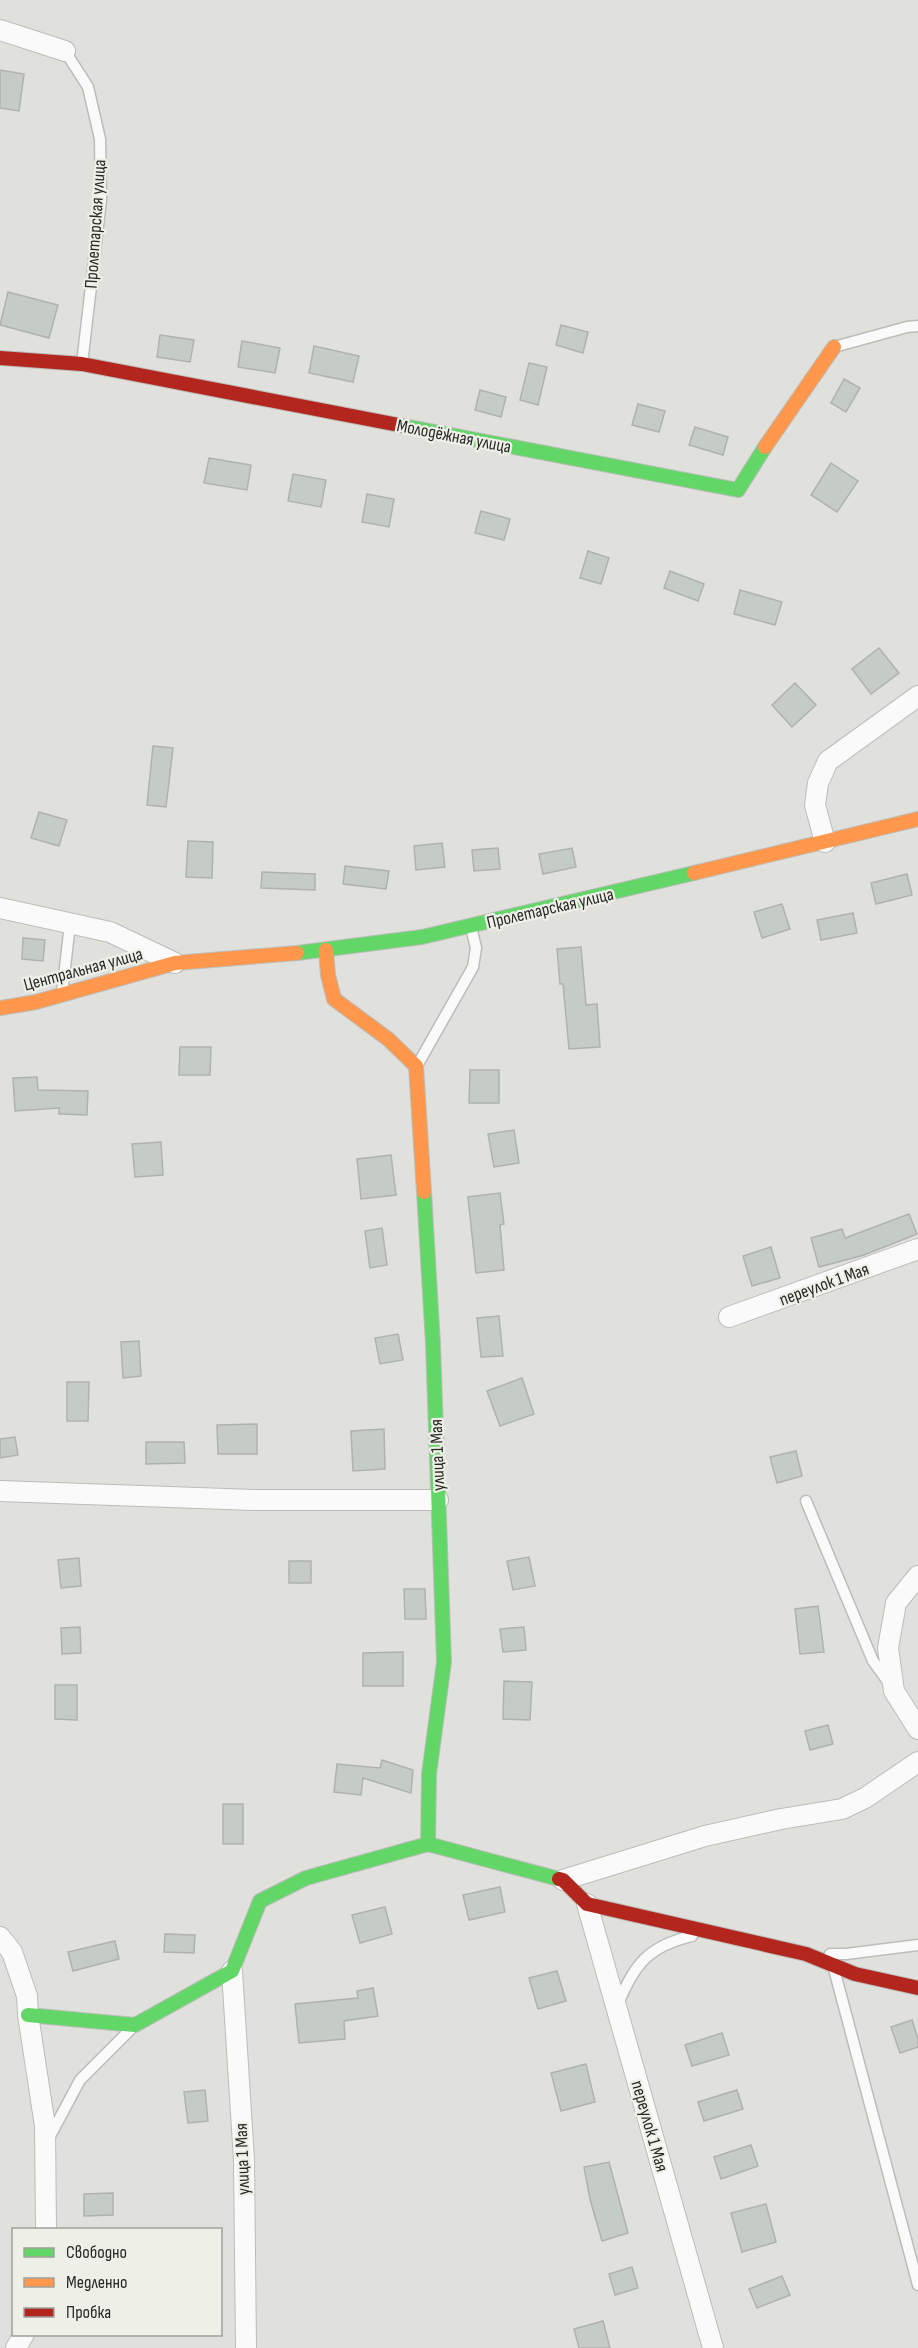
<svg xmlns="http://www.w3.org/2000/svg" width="918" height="2348" font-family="'Sofia Sans Condensed',sans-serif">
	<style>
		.building { fill: #c5cbc5; stroke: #b0b2af; stroke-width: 1.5 }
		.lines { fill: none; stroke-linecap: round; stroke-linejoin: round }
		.lane-casing { stroke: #bcbdb9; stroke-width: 13 }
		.street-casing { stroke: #bcbdb9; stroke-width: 22 }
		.fast-casing { stroke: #bcbdb9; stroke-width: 16 }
		.slow-casing { stroke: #bcbdb9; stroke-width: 16 }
		.jam-casing { stroke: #bcbdb9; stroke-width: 16 }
		.lane { stroke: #fafafa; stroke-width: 10 }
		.street { stroke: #fafafa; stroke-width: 20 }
		.fast { stroke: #63d668; stroke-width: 14 }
		.slow { stroke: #ff974d; stroke-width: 14 }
		.jam { stroke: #b3261e; stroke-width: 14 }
		.labels { text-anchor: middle; stroke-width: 4.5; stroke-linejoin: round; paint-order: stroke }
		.street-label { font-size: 18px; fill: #282926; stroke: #eef0e8 }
	</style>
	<rect width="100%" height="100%" fill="#e0e1dd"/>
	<g class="building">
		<path d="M0 70 24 74 19 111 0 108Z"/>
		<path d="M8 292 58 305 49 338 0 325Z"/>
		<path d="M561 325 588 332 583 353 556 345Z"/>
		<path d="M160 335 194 340 190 362 157 357Z"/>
		<path d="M242 341 280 348 275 373 238 367Z"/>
		<path d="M314 346 359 356 353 382 309 373Z"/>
		<path d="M529 363 547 367 538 405 520 400Z"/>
		<path d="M844 379 860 388 846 412 831 403Z"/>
		<path d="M480 390 506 397 501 417 475 410Z"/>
		<path d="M638 404 665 411 659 432 632 425Z"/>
		<path d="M695 427 728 437 723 455 689 445Z"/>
		<path d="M209 458 251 465 247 490 204 483Z"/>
		<path d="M831 463 858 481 837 512 811 495Z"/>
		<path d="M293 474 326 480 321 507 288 501Z"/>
		<path d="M367 494 394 499 389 527 362 522Z"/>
		<path d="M481 511 510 519 504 540 475 533Z"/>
		<path d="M588 551 609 558 601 584 580 578Z"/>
		<path d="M670 571 704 584 698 601 664 588Z"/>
		<path d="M740 590 782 602 775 625 734 614Z"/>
		<path d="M879 648 899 673 871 694 852 669Z"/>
		<path d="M795 683 816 705 792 727 772 705Z"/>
		<path d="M153 746 173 748 166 807 147 805Z"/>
		<path d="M39 812 67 820 59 846 31 838Z"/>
		<path d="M188 841 213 842 212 878 186 877Z"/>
		<path d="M442 843 445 867 416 870 414 846Z"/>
		<path d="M498 848 500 869 474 871 472 850Z"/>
		<path d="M572 848 576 867 543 874 539 854Z"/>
		<path d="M345 866 389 871 386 889 343 884Z"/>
		<path d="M262 872 315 874V890L261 888Z"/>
		<path d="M907 874 912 895 876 904 871 883Z"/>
		<path d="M782 904 790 929 762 938 754 912Z"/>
		<path d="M853 913 857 933 821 940 817 920Z"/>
		<path d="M23 938 45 940 43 961 22 959Z"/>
		<path d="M581 947 586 1005 597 1004 600 1047 569 1049 563 984H560L557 949Z"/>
		<path d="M180 1047H211L210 1075H179Z"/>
		<path d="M470 1070H499V1103H469Z"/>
		<path d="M37 1077 38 1090 88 1091 87 1115 59 1114V1108L15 1111 13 1078Z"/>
		<path d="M514 1130 519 1163 494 1167 488 1134Z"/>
		<path d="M161 1142 163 1175 135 1177 132 1144Z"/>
		<path d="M391 1155 396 1195 361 1199 357 1159Z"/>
		<path d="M500 1193 504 1224 500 1225 504 1270 476 1273 468 1197Z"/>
		<path d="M909 1214 917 1234 864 1255 819 1267 811 1238 842 1229 845 1238Z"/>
		<path d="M382 1228 387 1265 370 1268 365 1231Z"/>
		<path d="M771 1247 780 1278 752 1286 743 1256Z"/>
		<path d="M499 1316 503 1356 481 1357 477 1318Z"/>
		<path d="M398 1334 403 1360 380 1364 375 1338Z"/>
		<path d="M139 1341 141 1376 123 1378 121 1342Z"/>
		<path d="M522 1378 534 1414 500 1426 487 1391Z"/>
		<path d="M67 1382H89L88 1421H67Z"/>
		<path d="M257 1424V1454H218L217 1425Z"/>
		<path d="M384 1429 385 1469 353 1471 351 1431Z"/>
		<path d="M15 1437 18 1455 0 1458V1439Z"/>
		<path d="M146 1442H184L185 1463 146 1464Z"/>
		<path d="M796 1451 802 1476 777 1483 770 1457Z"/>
		<path d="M529 1557 535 1586 513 1590 507 1561Z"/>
		<path d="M79 1558 81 1586 61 1588 58 1560Z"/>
		<rect x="289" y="1561" width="22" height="22"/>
		<path d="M404 1589H425L426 1619H405Z"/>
		<path d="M818 1606 824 1652 800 1654 795 1609Z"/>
		<path d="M80 1627 81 1653 62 1654 61 1628Z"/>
		<path d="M524 1627 526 1650 503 1652 500 1629Z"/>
		<path d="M403 1652V1686H363V1653Z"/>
		<path d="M504 1681 532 1682 530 1720 503 1719Z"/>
		<path d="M55 1685H77V1720L55 1719Z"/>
		<path d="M828 1725 833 1744 810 1750 805 1731Z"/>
		<path d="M382 1760 413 1770 411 1793 363 1778 361 1795 334 1792 337 1764 380 1768Z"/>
		<rect x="223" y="1804" width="20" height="40"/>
		<path d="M500 1887 505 1912 469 1920 463 1895Z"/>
		<path d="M385 1907 392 1934 360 1943 352 1915Z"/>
		<path d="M165 1934 195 1935 194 1953 164 1952Z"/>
		<path d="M115 1941 119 1959 73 1971 68 1952Z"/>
		<path d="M557 1971 566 2001 538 2009 529 1978Z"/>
		<path d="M373 1988 378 2016 344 2021 345 2039 299 2043 295 2004 358 1998 357 1991Z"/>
		<path d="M912 2020 918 2039V2047L900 2053 891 2027Z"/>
		<path d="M722 2033 729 2055 692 2066 685 2045Z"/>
		<path d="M586 2064 595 2102 561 2111 551 2073Z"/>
		<path d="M205 2090 208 2121 188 2123 184 2092Z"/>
		<path d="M737 2090 743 2109 704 2121 698 2102Z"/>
		<path d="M751 2145 758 2166 721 2179 714 2157Z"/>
		<path d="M609 2162 628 2233 602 2241 590 2199 584 2167Z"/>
		<path d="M113 2193V2215L84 2216V2194Z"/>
		<path d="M766 2204 776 2242 742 2252 731 2213Z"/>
		<path d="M632 2267 638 2288 615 2295 609 2274Z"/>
		<path d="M782 2276 790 2295 757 2308 749 2289Z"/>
		<path d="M603 2321 610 2348H579L574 2329Z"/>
	</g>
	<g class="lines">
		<g class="lane-casing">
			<g id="lane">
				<path d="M65 51 88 87 100 139 101 200 82 364"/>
				<path d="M834 347 907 327 918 326"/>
				<path d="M62 993 70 924"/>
				<path d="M418 1064 473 967 476 948 471 927"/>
				<path d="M806 1501 873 1661 889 1683"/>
				<path d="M830 1954H846L918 1945"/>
				<path d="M834 1969 918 2285"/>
				<path d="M618 2004C634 1965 648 1946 692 1936"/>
				<path d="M48 2140 80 2080 131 2029"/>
			</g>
		</g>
		<g class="street-casing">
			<g id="street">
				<path d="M0 30 65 51"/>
				<path d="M825 842 815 805 818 783 828 761 918 696"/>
				<path d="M0 908 110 932 175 963"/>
				<path d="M729 1317 918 1249"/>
				<path d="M0 1491 254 1500H438"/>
				<path d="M918 1576 896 1603 888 1648 894 1691 918 1729"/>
				<path d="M563 1880 705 1836 781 1819 842 1809 865 1798 918 1762"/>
				<path d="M587 1904 713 2348"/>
				<path d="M0 1937 12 1952 27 1996 28 2015 45 2126 46 2230"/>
				<path d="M232 1971 244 2160 246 2348"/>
				<path d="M16 2348 24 2334"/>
			</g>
		</g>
		<g class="fast-casing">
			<g id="fast">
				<path d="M404 426 738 490 765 447"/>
				<path d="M297 953 422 937 694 873"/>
				<path d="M424 1192 433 1344 444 1662 429 1774 428 1844"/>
				<path d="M28 2015 135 2025 232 1971 260 1901 306 1878 428 1844 559 1879"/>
			</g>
		</g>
		<g class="slow-casing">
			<g id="slow">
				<path d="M765 447 834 347"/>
				<path d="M694 873 918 819"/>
				<path d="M326 950 328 975 334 999 388 1039 416 1066 424 1192"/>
				<path d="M0 1008 36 1002 175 963 297 953"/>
			</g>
		</g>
		<g class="jam-casing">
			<g id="jam">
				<path d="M0 358 82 364 404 426"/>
				<path d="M559 1879 563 1880 587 1904 806 1954 855 1974 918 1988"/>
			</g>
		</g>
		<use href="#lane" class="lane"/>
		<use href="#street" class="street"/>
		<use href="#fast" class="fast"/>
		<use href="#slow" class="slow"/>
		<use href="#jam" class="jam"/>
	</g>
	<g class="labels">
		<g class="street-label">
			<text transform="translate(95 224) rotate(-86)" y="6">Пролетарская улица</text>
			<text transform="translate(454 436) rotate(11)" y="6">Молодёжная улица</text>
			<text transform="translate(550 908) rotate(-13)" y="6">Пролетарская улица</text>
			<text transform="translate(83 969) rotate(-15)" y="6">Центральная улица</text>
			<text transform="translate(824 1284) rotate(-20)" y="6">переулок 1 Мая</text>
			<text transform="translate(437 1455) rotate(-92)" y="6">улица 1 Мая</text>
			<text transform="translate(650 2126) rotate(74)" y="6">переулок 1 Мая</text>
			<text transform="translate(242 2159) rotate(-92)" y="6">улица 1 Мая</text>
		</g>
	</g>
	<rect x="12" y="2228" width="210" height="108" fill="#eef0e8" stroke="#9fa09a" stroke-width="1.5"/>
	<rect x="24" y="2248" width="30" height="9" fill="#63d668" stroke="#9fa09a" stroke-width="1.5"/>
	<text x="66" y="2258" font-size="18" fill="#282926">Свободно</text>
	<rect x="24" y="2278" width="30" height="9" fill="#ff974d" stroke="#9fa09a" stroke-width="1.5"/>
	<text x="66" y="2288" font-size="18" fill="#282926">Медленно</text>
	<rect x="24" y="2308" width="30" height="9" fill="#b3261e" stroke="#9fa09a" stroke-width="1.5"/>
	<text x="66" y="2318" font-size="18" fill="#282926">Пробка</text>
</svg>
